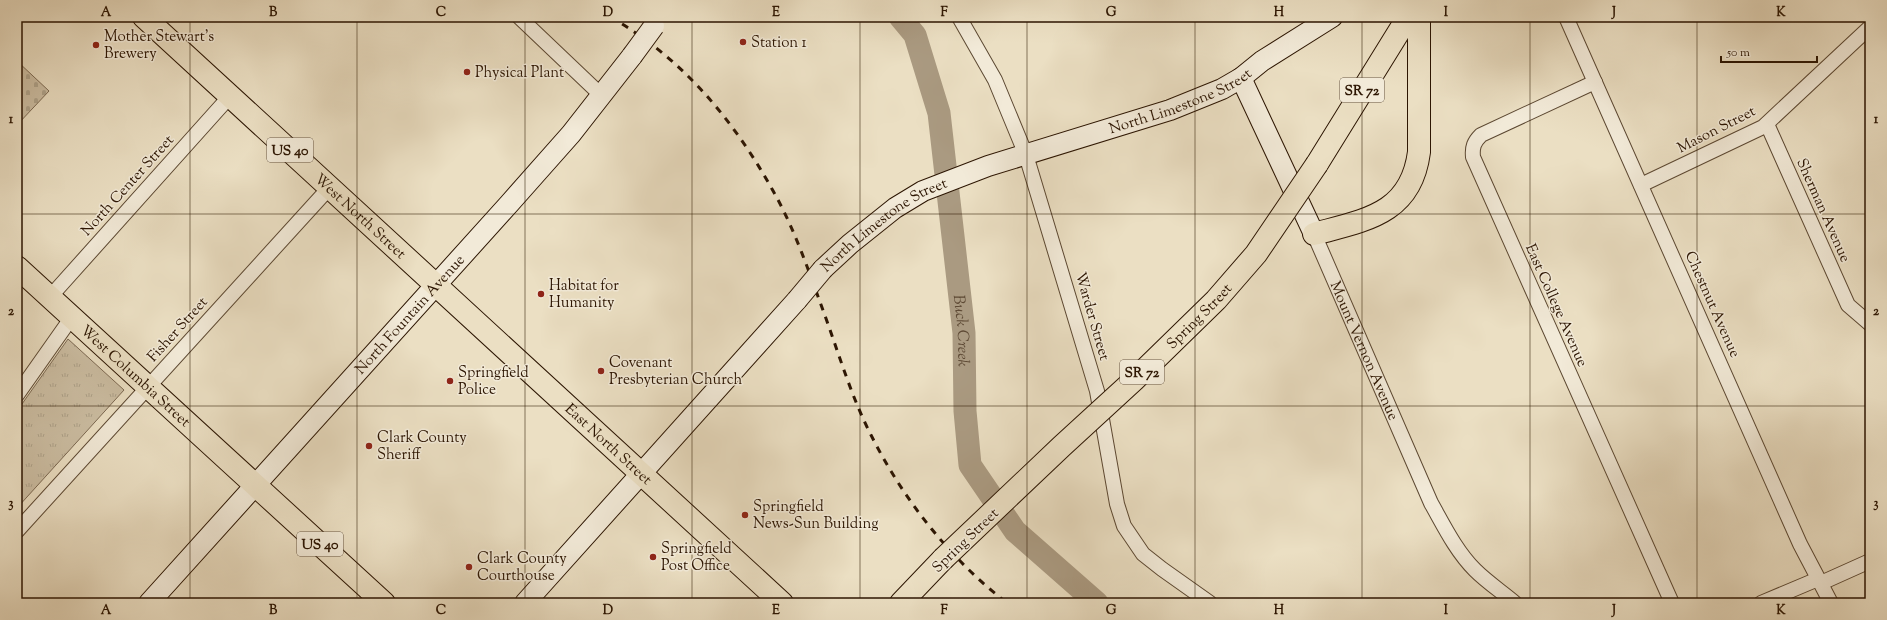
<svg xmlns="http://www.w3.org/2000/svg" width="1887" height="620" font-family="'Sorts Mill Goudy',serif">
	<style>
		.cemetery { fill: url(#cemetery-stones); stroke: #7c6952 }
		.park { fill: url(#park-tufts); stroke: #7c6952 }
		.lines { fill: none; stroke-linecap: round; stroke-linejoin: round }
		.river { stroke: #aa9a81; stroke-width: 23 }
		.street-casing { stroke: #5c4832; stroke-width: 16 }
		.secondary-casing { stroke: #2c1502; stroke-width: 22 }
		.primary-casing { stroke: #2c1502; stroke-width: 24 }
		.street { stroke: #f2ead8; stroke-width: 14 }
		.secondary { stroke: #f2ead8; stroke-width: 20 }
		.primary { stroke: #ebdfc3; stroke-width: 22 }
		.rail { stroke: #2c1502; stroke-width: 3; stroke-dasharray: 7 7; stroke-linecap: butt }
		.secondary-bridge-casing { stroke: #2c1502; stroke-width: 22; stroke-linecap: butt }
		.primary-bridge-casing { stroke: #2c1502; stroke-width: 24; stroke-linecap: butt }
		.secondary-bridge { stroke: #f2ead8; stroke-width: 20 }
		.primary-bridge { stroke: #ebdfc3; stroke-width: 22 }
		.grid { fill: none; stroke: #2c1502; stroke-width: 1; stroke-opacity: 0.55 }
		.poi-dot { fill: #8f2418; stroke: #f2ead8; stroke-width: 1.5 }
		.labels { text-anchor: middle; stroke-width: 3; stroke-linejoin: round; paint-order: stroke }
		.shield { fill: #f2ead8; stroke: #675542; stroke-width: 1 }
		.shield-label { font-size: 14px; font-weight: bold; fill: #2c1502 }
		.poi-label { font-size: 15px; fill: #2c1502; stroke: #f2ead8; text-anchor: start }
		.street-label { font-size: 15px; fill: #2c1502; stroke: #f2ead8 }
		.water-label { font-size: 16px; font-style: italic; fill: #5e4a35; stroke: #f2ead8 }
		.neatline { fill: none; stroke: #2c1502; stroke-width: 1.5 }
		.grid-label { font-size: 13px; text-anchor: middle; font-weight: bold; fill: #2c1502 }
	</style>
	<defs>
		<pattern id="cemetery-stones" width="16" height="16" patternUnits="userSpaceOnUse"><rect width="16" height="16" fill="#cbbda2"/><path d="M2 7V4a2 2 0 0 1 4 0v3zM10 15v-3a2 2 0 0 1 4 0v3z" fill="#aea28a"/></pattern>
		<pattern id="park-tufts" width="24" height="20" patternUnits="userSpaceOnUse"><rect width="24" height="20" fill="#cbbda2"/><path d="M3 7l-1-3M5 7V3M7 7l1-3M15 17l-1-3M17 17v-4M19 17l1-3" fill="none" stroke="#aea28a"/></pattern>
	</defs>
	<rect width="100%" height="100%" fill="#ebdfc3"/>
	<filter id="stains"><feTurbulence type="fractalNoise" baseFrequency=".005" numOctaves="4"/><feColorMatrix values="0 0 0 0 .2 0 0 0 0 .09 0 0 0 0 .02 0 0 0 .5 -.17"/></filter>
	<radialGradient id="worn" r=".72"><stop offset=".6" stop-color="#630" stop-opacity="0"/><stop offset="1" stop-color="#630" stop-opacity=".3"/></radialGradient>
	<path class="cemetery" d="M17 61 49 91 17 125Z"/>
	<path class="park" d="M68 339 124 390 17 508V411Z"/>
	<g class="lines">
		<path class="river" id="s1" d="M900 17 915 35 939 113 964 333 965 411 970 465 1015 531 1097 603"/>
		<g class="street-casing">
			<g id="street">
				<path d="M519 17 601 95"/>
				<path d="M959 17 995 80 1026 155 1097 391 1117 504 1124 526 1143 554 1162 569 1210 603"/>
				<path d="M1566 17 1800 544 1831 603"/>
				<path d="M1595 82 1481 135C1474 142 1472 147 1473 157L1672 603"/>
				<path d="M1767 124 1848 305 1870 324"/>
				<path d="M1641 185 1763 127 1870 27"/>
				<path id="s2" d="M1314 234 1431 503C1444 526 1456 551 1475 570 1487 582 1502 592 1515 603"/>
				<path d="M50 297 231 95"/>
				<path d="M17 395 72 317"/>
				<path d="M17 531 330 187"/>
				<path d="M1821 583 1870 561"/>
				<path d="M1761 603 1818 579"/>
			</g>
		</g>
		<g class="secondary-casing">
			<g id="secondary">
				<path d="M1241 78 1314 234"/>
				<path id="s3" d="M823 269 850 244 895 208 923 191 988 166 1170 110 1222 89 1241 78 1262 61 1332 17"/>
				<path id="s4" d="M149 603 509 204 571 134 632 56"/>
				<path d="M525 603 797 300"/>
			</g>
		</g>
		<g class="primary-casing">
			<g id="primary">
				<path id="s5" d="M144 17 782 603"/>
				<path d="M1317 164 1408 17"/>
				<path d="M1314 234C1366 220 1411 214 1419 152V17"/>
				<path id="s6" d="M17 267 384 603"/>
				<path d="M901 603 943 559"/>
			</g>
		</g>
		<use href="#street" class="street"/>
		<use href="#secondary" class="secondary"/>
		<use href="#primary" class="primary"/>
		<path class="rail" d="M610 17C680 56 733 119 772 189 794 227 809 272 824 313 839 354 851 396 871 435 903 499 950 559 1007 603"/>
		<g class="secondary-bridge-casing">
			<g id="secondary-bridge">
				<path d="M632 56 654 26"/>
				<path d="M797 300 823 269"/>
			</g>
		</g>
		<g class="primary-bridge-casing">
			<g id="primary-bridge">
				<path id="s7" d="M943 559 1062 446 1134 380 1216 300 1256 254 1317 164"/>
			</g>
		</g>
		<use href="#secondary-bridge" class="secondary-bridge"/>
		<use href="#primary-bridge" class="primary-bridge"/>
	</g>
	<path class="grid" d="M190 17V603M357 17V603M525 17V603M692 17V603M860 17V603M1027 17V603M1195 17V603M1362 17V603M1530 17V603M1697 17V603M17 214H1870M17 406H1870"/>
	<g class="poi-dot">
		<circle cx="743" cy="42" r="4"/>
		<circle cx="96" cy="45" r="4"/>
		<circle cx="467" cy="72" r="4"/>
		<circle cx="541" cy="294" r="4"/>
		<circle cx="601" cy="371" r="4"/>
		<circle cx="450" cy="381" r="4"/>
		<circle cx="369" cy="446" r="4"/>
		<circle cx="745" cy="515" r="4"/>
		<circle cx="653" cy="557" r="4"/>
		<circle cx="469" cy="567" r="4"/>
	</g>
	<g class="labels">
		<g class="shield">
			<rect x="1340" y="78" width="44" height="24" rx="3"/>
			<rect x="267" y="138" width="46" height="24" rx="3"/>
			<rect x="1120" y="360" width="44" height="24" rx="3"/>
			<rect x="297" y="532" width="46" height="24" rx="3"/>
		</g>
		<g class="shield-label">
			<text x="1362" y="95">SR 72</text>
			<text x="290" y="155">US 40</text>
			<text x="1142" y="377">SR 72</text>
			<text x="320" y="549">US 40</text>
		</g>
		<g class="poi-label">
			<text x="104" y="41">Mother Stewart's<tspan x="104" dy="17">Brewery</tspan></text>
			<text x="751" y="47">Station 1</text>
			<text x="475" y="77">Physical Plant</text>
			<text x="549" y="290">Habitat for<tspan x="549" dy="17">Humanity</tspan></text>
			<text x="609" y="367">Covenant<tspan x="609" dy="17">Presbyterian Church</tspan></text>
			<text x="458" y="377">Springfield<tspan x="458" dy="17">Police</tspan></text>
			<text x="377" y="442">Clark County<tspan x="377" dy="17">Sheriff</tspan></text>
			<text x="753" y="511">Springfield<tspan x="753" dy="17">News-Sun Building</tspan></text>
			<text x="661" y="553">Springfield<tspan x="661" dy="17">Post Office</tspan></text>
			<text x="477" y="563">Clark County<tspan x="477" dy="17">Courthouse</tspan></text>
		</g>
		<g class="street-label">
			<text dy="5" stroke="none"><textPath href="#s3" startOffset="400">North Limestone Street</textPath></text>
			<text transform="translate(1716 129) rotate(-27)" y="5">Mason Street</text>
			<text transform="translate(127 185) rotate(-48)" y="5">North Center Street</text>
			<text transform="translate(1824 210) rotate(66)" y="5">Sherman Avenue</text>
			<text dy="5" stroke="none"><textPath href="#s5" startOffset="294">West North Street</textPath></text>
			<text dy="5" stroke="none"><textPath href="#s3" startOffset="76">North Limestone Street</textPath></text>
			<text transform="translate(1713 304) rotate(66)" y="5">Chestnut Avenue</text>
			<text transform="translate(1557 305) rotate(66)" y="5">East College Avenue</text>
			<text dy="5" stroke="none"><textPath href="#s4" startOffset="389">North Fountain Avenue</textPath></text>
			<text transform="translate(1093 316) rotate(74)" y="5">Warder Street</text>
			<text dy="5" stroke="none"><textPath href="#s7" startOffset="353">Spring Street</textPath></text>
			<text transform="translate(177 329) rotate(-48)" y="5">Fisher Street</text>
			<text dy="5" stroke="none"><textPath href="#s2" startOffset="127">Mount Vernon Avenue</textPath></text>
			<text dy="5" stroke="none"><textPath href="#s6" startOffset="161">West Columbia Street</textPath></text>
			<text dy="5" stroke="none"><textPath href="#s5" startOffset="631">East North Street</textPath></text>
			<text transform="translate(965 540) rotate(-44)" y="5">Spring Street</text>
		</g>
		<g class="water-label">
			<text dy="6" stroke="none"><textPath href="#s1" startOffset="324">Buck Creek</textPath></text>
		</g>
	</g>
	<rect width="1887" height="620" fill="none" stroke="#ebdfc3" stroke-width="44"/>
	<path d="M1721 56v6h96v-6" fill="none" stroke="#2c1502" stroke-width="2"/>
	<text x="1727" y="56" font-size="12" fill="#2c1502" stroke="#f2ead8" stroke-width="3" paint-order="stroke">50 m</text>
	<rect x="22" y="22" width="1843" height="576" class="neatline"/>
	<g class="grid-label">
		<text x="106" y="16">A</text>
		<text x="273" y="16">B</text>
		<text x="441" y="16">C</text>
		<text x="608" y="16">D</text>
		<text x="776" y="16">E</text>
		<text x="944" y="16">F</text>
		<text x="1111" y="16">G</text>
		<text x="1279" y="16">H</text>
		<text x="1446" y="16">I</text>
		<text x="1614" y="16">J</text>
		<text x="1781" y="16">K</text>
		<text x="11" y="123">1</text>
		<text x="1876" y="123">1</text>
		<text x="11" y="315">2</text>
		<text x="1876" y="315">2</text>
		<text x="11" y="507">3</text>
		<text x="1876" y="507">3</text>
		<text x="106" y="614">A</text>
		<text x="273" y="614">B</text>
		<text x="441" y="614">C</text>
		<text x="608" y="614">D</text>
		<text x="776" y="614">E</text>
		<text x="944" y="614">F</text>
		<text x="1111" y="614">G</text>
		<text x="1279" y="614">H</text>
		<text x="1446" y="614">I</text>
		<text x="1614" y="614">J</text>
		<text x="1781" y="614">K</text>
	</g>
	<rect width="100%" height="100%" filter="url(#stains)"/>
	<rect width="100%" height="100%" fill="url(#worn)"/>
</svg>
